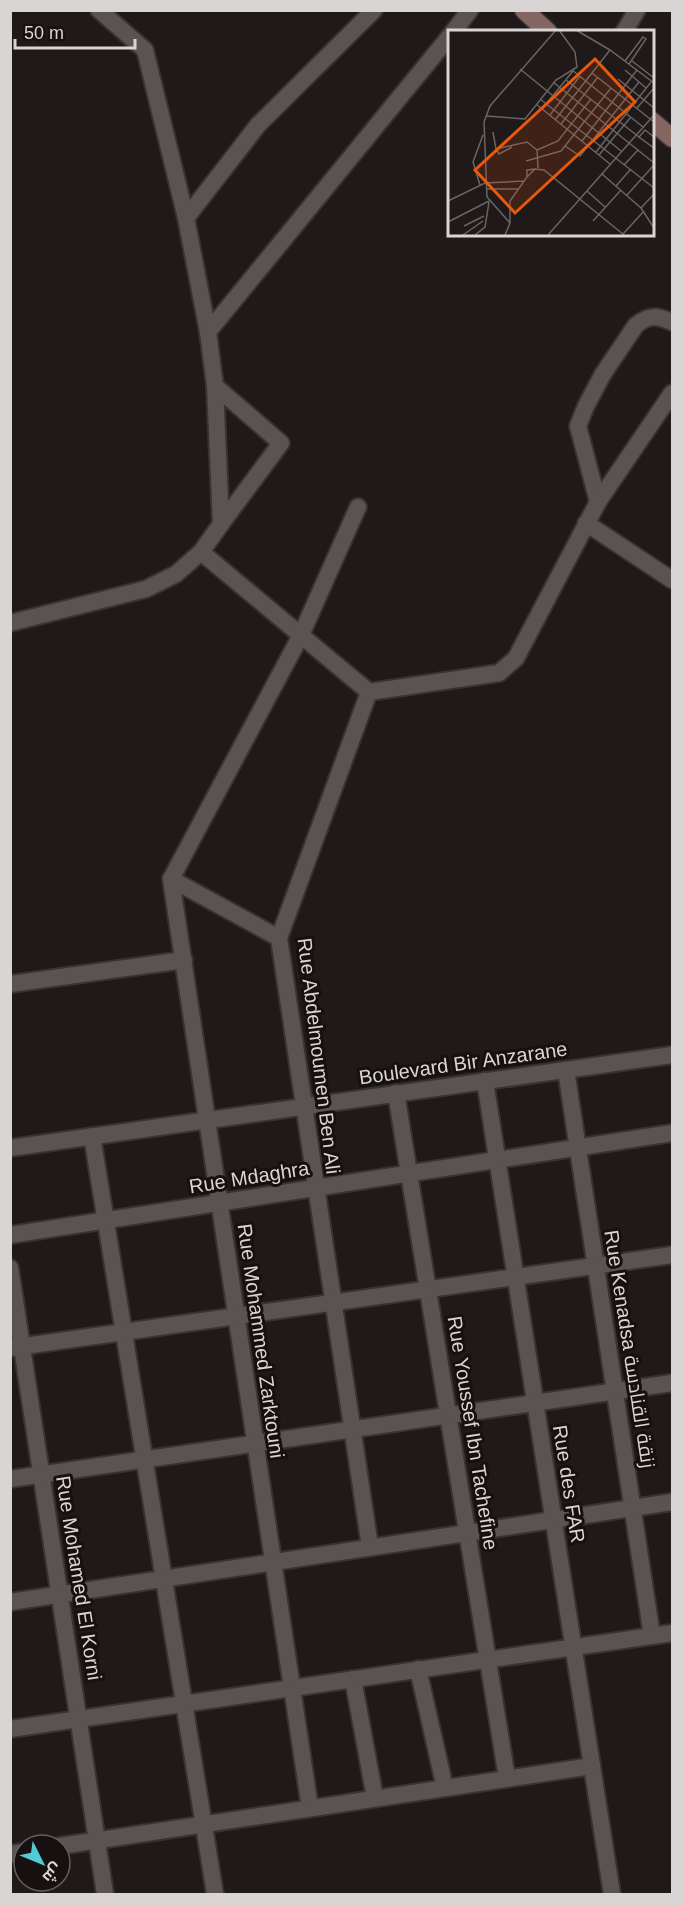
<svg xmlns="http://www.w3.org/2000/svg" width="683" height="1905" font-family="Helvetica,Cairo,sans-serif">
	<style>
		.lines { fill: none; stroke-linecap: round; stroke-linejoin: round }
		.street-casing { stroke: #373333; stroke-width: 20 }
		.secondary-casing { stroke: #373333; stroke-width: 21 }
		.street { stroke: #5b5352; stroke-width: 16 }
		.secondary { stroke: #846562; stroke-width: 18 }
		.labels { text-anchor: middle; stroke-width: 6; stroke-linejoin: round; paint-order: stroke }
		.street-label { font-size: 20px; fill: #d9d5d4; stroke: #161010 }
		.inset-road { fill: none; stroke: #6a6464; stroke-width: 1.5 }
		.view { fill: #e8590c; fill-opacity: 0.15; stroke: #e8590c; stroke-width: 3 }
		.inset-edge { fill: none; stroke: #d9d5d4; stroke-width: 3 }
	</style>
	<rect width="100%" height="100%" fill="#201919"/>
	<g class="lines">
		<g class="street-casing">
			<g id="street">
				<path d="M99 10 145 50 186 218 208 332 215 386 281 443 221 524"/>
				<path d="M453 32 470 10"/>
				<path d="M624 32 637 10"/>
				<path d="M186 218 258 125 374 10"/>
				<path d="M208 332 449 37"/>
				<path d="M598 502 578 426 586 406 603 374 636 325C650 314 657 316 672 322"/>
				<path d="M586 523 672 580"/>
				<path d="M201 552 369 692 279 938 370 1547"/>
				<path d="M10 623 146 589 176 574 201 552 221 524 215 386"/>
				<path d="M369 692 499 673 516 658 598 502 672 393"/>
				<path d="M171 879 310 1808"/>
				<path d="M171 879 301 635 358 507"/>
				<path d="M171 879 279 938"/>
				<path d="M10 984 184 960"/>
				<path d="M566 1070 652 1636"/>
				<path d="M485 1081 612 1894"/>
				<path d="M396 1093 507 1778"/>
				<path d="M92 1136 215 1894"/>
				<path d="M10 1148 672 1055"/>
				<path d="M10 1235 672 1133"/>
				<path d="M10 1268 105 1894"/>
				<path d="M10 1348 672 1255"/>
				<path d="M10 1479 672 1383"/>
				<path d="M10 1602 672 1502"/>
				<path d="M418 1669 445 1788"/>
				<path d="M353 1679 375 1798"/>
				<path d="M10 1729 672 1633"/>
				<path d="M60 1846 592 1766"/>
				<path d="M10 1854 24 1852"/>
			</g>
		</g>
		<g class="secondary-casing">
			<g id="secondary">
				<path d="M524 10 548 32"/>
				<path d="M652 121 672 138"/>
			</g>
		</g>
		<use href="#street" class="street"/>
		<use href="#secondary" class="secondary"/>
	</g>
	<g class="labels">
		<g class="street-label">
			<text transform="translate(319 1056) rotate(83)" y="7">Rue Abdelmoumen Ben Ali</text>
			<text transform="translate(463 1063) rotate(-8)" y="7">Boulevard Bir Anzarane</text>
			<text transform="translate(249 1177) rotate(-9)" y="7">Rue Mdaghra</text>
			<text transform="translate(261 1341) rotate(82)" y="7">Rue Mohammed Zarktouni</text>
			<text transform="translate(630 1349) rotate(81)" y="7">Rue Kenadsa زنقة القنادسة</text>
			<text transform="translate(473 1433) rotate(81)" y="7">Rue Youssef Ibn Tachefine</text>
			<text transform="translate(569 1484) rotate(81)" y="7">Rue des FAR</text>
			<text transform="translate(79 1578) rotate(81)" y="7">Rue Mohamed El Korni</text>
		</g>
	</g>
	<g transform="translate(448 30)">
		<rect width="206" height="206" fill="#201919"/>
		<path class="inset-road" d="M128 0 162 20 206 53M177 31 195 7 198 9 181 34M184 31 206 48M72 39 173 121M124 40 195 97M177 40 198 58M144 43 206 92M170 49 206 78M118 50 191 107M105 52 206 133M92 69 206 158M88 74 162 134M189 78 206 58M94 79 125 41M102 85 132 46M38 86 77 89 108 50 129 37 127 22 111 0M107 90 162 20M113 94 150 47M45 102 48 119 79 112 89 120M206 107 197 100 191 107 206 118M134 111 189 40M117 116 132 126 191 52M48 119 51 124 64 117M113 121 163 58M148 122 203 52M151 125 183 87M78 131 113 121M176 135 190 120M90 138 89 120 110 111 143 69M154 144 193 178 206 198M79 147 87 139 96 140 176 205M32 155 25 132 35 105M168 156 182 140M38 159H70M139 161 157 177M179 165 206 135M0 171 37 153 76 151M193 178 206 164M145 191 173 160M0 192 41 171M62 193 39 167 36 92 42 76 108 0M16 196 36 186M175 204 196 181M15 205 35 191M27 205 37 197 41 172M57 205 62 193V171L79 147V140L87 139M100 205 206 85"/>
		<path class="view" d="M147 29 187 72 67 183 27 140Z"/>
		<rect width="206" height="206" class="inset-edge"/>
	</g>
	<rect width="683" height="1905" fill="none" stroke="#d9d5d4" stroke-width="24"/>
	<g transform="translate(42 1863) rotate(133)"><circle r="28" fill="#161010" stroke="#645f5e" stroke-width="1.5"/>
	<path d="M0-4.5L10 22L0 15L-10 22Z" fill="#52cbd8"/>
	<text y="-9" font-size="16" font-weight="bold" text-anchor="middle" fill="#d9d5d4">ش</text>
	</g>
	<path d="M15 39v9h120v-9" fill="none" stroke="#d9d5d4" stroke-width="3"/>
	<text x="24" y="39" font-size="18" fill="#d9d5d4" stroke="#161010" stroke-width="4.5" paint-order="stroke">50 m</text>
</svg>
